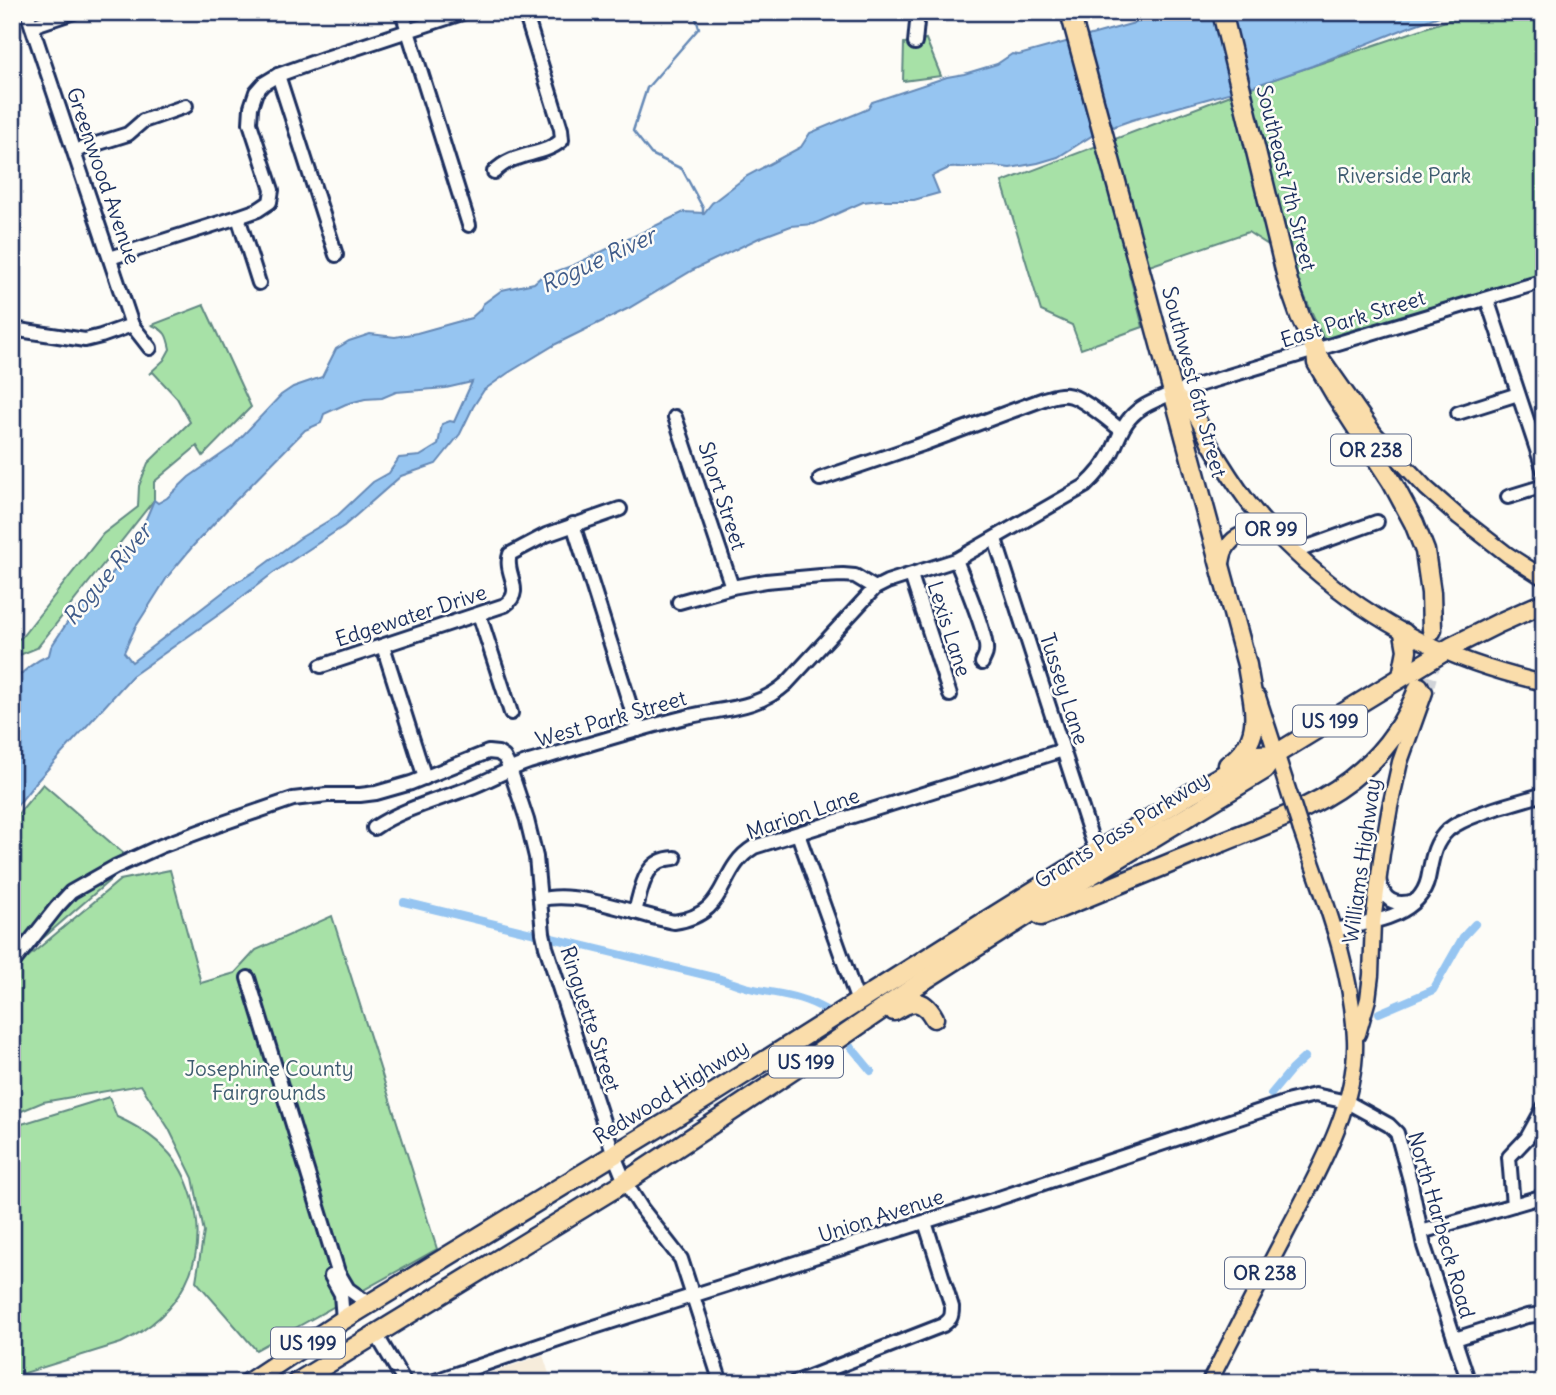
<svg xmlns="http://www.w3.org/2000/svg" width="1556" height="1395" font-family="Delius,sans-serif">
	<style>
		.built { fill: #f6ecdb }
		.green { fill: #a7e1a7; stroke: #618882; stroke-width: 2 }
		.water { fill: #96c5f1; stroke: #6589b6; stroke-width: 2; fill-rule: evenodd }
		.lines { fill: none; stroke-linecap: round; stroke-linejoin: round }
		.stream { stroke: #6589b6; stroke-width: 2.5 }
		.canal { stroke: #96c5f1; stroke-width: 8 }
		.major-tunnel { stroke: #d0d3d8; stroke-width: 14; stroke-dasharray: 14 7; stroke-linecap: butt }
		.minor-casing { stroke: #1b2f5e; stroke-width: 18 }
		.major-casing { stroke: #1b2f5e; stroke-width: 19 }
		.highway-casing { stroke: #1b2f5e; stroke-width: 23 }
		.minor { stroke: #fdfcf7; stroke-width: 12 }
		.major { stroke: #faddab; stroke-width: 14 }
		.highway { stroke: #faddab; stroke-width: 18 }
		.major-bridge-casing { stroke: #1b2f5e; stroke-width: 19; stroke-linecap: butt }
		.major-bridge { stroke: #faddab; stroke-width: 14 }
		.labels { text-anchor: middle; stroke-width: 5; stroke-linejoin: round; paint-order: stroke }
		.shield { fill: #fdfcf7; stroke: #5f6c8c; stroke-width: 2 }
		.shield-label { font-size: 19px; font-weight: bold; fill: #1b2f5e }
		.street-label { font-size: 21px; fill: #1b2f5e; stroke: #fdfcf7 }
		.park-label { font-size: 21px; fill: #3e5c70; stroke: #fdfcf7 }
		.water-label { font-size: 23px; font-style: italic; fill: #405c8a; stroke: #fdfcf7 }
	</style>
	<rect width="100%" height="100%" fill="#fdfcf7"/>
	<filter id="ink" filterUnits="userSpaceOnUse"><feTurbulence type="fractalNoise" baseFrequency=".0143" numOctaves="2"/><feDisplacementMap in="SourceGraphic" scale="14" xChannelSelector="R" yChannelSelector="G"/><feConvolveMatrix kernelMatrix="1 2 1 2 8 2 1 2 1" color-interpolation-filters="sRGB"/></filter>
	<g filter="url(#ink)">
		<path class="built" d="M543 1355 552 1383H460Z"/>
		<g class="green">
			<path d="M1472 12H1544V273L1325 342 1287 257 1248 232 1129 273 1143 327 1081 349 1072 325 1041 311 1002 182 1257 85Z"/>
			<path d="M926 39 941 76 903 81 904 43Z"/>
			<path d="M204 305 251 407 203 456 197 446 154 482V500L37 648 12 658V641L21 638 103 534 138 507 139 486 148 463 190 422 177 398 153 372 149 374 164 360 170 349C167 335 166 331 152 325Z"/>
			<path d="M43 784 132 861 12 965V821Z"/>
			<path d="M170 870 201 983 235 973 256 950 332 916 437 1249 256 1350 196 1281 204 1232 193 1178 169 1129 141 1085 43 1102 12 1115V972L16 965 21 963 120 880Z"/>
			<path d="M109 1097 117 1117C135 1125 152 1135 166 1150 179 1163 187 1180 192 1197 211 1261 179 1315 121 1343L12 1377V1127Z"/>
		</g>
		<path class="water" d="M1163 12H1450L1409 27 1312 66 1257 85 1132 120 1098 132 1058 157 1038 163 1010 168 992 166 949 168 932 176 939 193 914 200H881L863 202 814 224 791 226 759 238 693 270 629 308 556 344 508 373 484 390 473 407 460 434 436 464 401 476 344 526 273 573 224 611 132 676 37 781 12 812V683C22 672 35 661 49 655L51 647 77 608 90 600 123 560 143 526 154 500 158 503 167 498 189 477 232 447 281 395 293 387 322 377 336 349 349 341 370 334 395 337 417 333 471 318 480 310 483 304 502 290 534 283 541 277 574 265 684 212 704 213 712 203 747 176 801 147 810 133 868 109 872 102 947 77 964 74 997 64 1012 54 1019 55 1138 22 1156 13ZM472 382 454 422 450 421 442 424 438 445 420 456 399 458 389 473 373 482 338 515 300 538 257 570 231 586 132 662 124 652 135 628 168 576 193 546 231 505 305 430 321 423 324 414 346 404 365 399 382 398 396 392 446 388Z"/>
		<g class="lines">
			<path class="stream" d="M694 12 699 28 647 88 633 131 651 154 682 169 703 208V214"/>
			<g class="canal">
				<path d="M404 902 721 979C732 982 743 987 754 989 782 995 800 995 826 1010"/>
				<path d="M1379 1013 1433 990 1463 937 1475 924"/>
				<path d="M852 1048 871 1071"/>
				<path d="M1271 1094 1291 1070 1305 1057"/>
			</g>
			<path class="major-tunnel" d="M1426 690 1435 659 1439 631"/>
			<g class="minor-casing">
				<g id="minor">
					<path d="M27 12 132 325 150 348"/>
					<path d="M402 12 469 225"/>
					<path d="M32 26 74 12"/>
					<path d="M915 43 918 12"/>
					<path d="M278 75 336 255"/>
					<path d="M74 151 128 134 143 121 186 106"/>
					<path d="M494 172C514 151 543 157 562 140L561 129 525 12"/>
					<path d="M238 217 259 283"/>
					<path d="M110 258 238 217 258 210 270 202 272 190 250 123 251 107 256 92 263 84 278 75 323 59 465 12"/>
					<path d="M1487 299 1544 471"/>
					<path d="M12 331 19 330 85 340 101 336 132 325"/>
					<path d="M1458 413 1518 394"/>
					<path d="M675 417 732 587"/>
					<path d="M820 479 923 444 1044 399C1051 397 1059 394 1067 395 1081 396 1109 421 1121 430"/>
					<path d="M1508 497 1544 486"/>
					<path d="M573 524 638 730"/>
					<path d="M995 539 1096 852"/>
					<path d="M1294 552 1377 522"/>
					<path d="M956 560C962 575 989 639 986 652 986 656 983 659 982 663"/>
					<path d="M911 575 950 695"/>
					<path d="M679 602 732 587 766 581 821 576 843 575 855 576 875 588"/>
					<path d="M479 614 511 713"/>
					<path d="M383 646 425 778"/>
					<path d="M321 666 505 605C526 591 503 573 510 554L546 535 620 509"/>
					<path d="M374 828C402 809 438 800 469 788 490 780 508 769 529 762 581 747 633 730 686 717 723 708 757 710 787 683L875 588 887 582 956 560 1085 486C1096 476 1105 465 1112 452 1118 440 1121 428 1130 418 1141 405 1157 400 1172 393L1544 281"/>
					<path d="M798 834 858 1002"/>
					<path d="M1379 880C1383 900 1394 907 1414 901"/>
					<path d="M540 900C575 889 637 915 674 922 731 914 716 870 754 847L1063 750"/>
					<path d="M635 912C642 887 644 859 675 858"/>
					<path d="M1334 930C1367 923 1419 918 1428 879 1432 860 1433 844 1448 830 1467 814 1519 802 1544 794"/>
					<path d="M12 964 57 907 71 892 115 867 161 846 223 823 293 799 327 795H360L376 793 411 783 488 752 498 753 504 757 510 769 527 820 536 857 543 933 546 947 614 1155 625 1182 642 1209 681 1259 721 1383"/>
					<path d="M248 978 338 1272 348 1289 369 1304"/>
					<path d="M1513 1205 1509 1157 1527 1138 1544 1107"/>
					<path d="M1421 1232 1544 1196"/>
					<path d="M331 1276 341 1294 343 1320"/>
					<path d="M376 1334 405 1383"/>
					<path d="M1455 1339 1527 1316 1544 1314"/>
					<path d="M429 1383 585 1330 999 1198 1290 1101 1315 1095 1347 1102 1389 1125 1397 1133 1411 1184 1424 1246 1469 1383"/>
					<path d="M794 1383 943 1325C951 1319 952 1317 952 1307L925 1222"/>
				</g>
			</g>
			<g class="major-casing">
				<g id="major">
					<path d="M1321 357 1375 434 1426 488 1459 517 1508 555 1544 578"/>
					<path d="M1172 393C1178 398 1184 402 1189 407 1198 416 1204 432 1210 444 1222 464 1234 483 1248 502 1265 525 1286 545 1307 564 1378 627 1452 662 1544 683"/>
					<path d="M1221 569C1222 563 1223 556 1225 551 1236 529 1256 531 1276 534"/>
					<path d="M1258 697 1290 796"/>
					<path d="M1358 1034 1368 999 1371 975 1373 922 1382 853 1390 807 1400 762 1425 692"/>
					<path d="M1209 1383C1233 1336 1257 1288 1282 1241 1312 1182 1358 1108 1355 1039 1352 966 1324 899 1301 830"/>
				</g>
			</g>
			<g class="highway-casing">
				<g id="highway">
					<path d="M1070 12 1247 665C1253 706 1267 737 1228 765"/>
					<path d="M1222 12 1288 282 1300 316 1316 351 1317 363 1335 394 1392 482 1414 523 1425 551 1431 593 1432 630"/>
					<path d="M1402 676 1407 650 1404 633"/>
					<path d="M1041 916C1100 892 1160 867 1220 843 1267 824 1324 805 1362 770 1388 748 1407 718 1419 687"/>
					<path d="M894 1011C912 999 923 998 934 1018"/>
					<path d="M248 1383 343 1320 687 1110 989 919 1188 795 1258 755 1276 754"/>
					<path d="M296 1383 625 1182 795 1069 926 979 1065 891 1264 770 1276 754 1453 646 1499 623 1544 603"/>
				</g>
			</g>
			<use href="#minor" class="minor"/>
			<use href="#major" class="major"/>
			<use href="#highway" class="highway"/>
			<g class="major-bridge-casing">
				<path id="major-bridge" d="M1290 796 1301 830"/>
			</g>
			<use href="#major-bridge" class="major-bridge"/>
		</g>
	</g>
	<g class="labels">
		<g class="shield">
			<rect x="1331" y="434.5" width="80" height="31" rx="5"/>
			<rect x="1236" y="513.5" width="70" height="31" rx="5"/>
			<rect x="1293" y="705.5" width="74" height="31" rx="5"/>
			<rect x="769" y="1046.5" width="74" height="31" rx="5"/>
			<rect x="1225" y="1257.5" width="80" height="31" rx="5"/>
			<rect x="271" y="1327.5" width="74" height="31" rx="5"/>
		</g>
		<g class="shield-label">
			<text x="1371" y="457">OR 238</text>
			<text x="1271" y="536">OR 99</text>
			<text x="1330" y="728">US 199</text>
			<text x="806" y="1069">US 199</text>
			<text x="1265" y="1280">OR 238</text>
			<text x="308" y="1350">US 199</text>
		</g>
		<g class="street-label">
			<text transform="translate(103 176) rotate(71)" y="7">Greenwood Avenue</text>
			<text transform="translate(1286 178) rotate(76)" y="7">Southeast 7th Street</text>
			<text transform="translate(1353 319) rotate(-17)" y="7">East Park Street</text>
			<text transform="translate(1194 382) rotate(75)" y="7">Southwest 6th Street</text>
			<text transform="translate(722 496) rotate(72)" y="7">Short Street</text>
			<text transform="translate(411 616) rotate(-18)" y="7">Edgewater Drive</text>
			<text transform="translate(949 629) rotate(72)" y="7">Lexis Lane</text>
			<text transform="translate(1064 689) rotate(72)" y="7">Tussey Lane</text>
			<text transform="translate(611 719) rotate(-16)" y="7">West Park Street</text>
			<text transform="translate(803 814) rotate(-19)" y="7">Marion Lane</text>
			<text transform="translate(1122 830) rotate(-32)" y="7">Grants Pass Parkway</text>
			<text transform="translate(1362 861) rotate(-82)" y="7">Williams Highway</text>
			<text transform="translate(590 1019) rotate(72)" y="7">Ringuette Street</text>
			<text transform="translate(671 1092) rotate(-32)" y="7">Redwood Highway</text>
			<text transform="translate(881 1216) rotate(-18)" y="7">Union Avenue</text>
			<text transform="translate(1441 1225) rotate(74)" y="7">North Harbeck Road</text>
		</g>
		<g class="park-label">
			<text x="1404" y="183">Riverside Park</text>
			<text x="269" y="1076">Josephine County<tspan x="269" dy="24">Fairgrounds</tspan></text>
		</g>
		<g class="water-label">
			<text transform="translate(598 260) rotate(-25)" y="8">Rogue River</text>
			<text transform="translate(107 574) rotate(-50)" y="8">Rogue River</text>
		</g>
	</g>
	<rect width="1556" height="1395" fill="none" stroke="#fdfcf7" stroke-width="42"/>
	<rect x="21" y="21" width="1514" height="1353" fill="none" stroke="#1b2f5e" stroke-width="2.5" filter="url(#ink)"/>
</svg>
